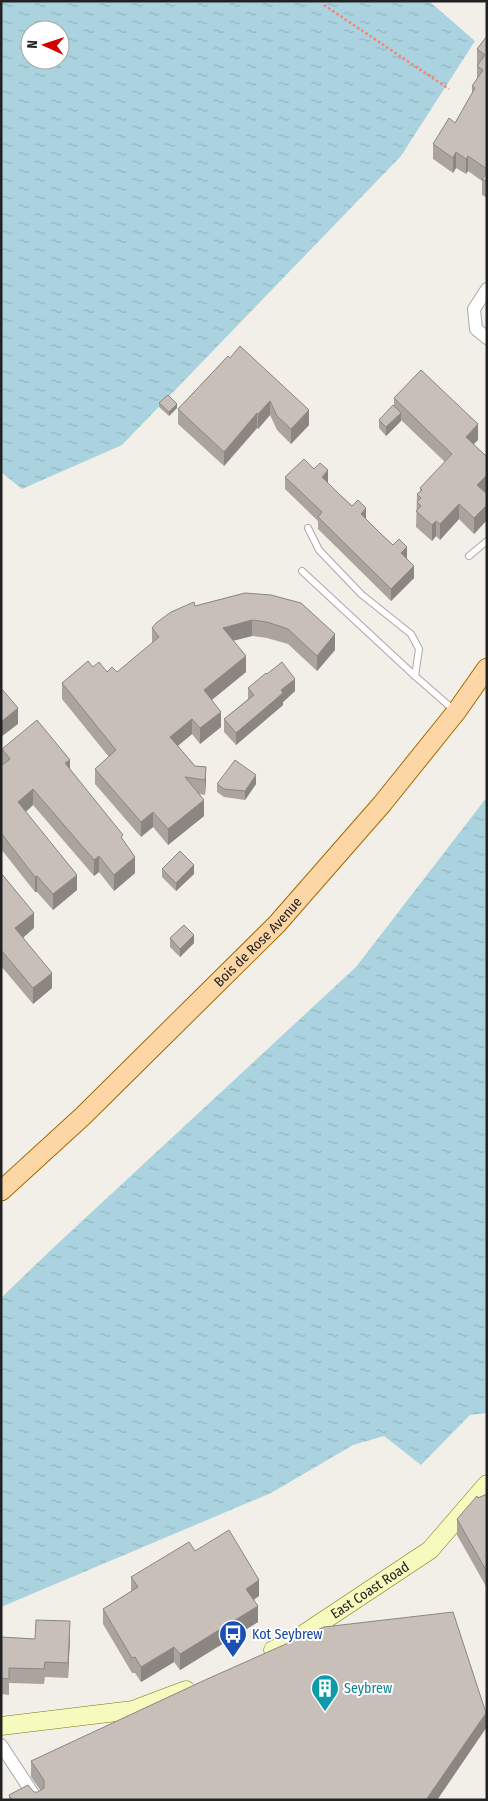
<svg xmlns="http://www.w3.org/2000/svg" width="488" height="1801" font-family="'Fira Sans Condensed',sans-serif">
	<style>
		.water { fill: url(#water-ripples); fill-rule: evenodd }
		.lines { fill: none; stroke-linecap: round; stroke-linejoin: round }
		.lane-casing { stroke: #a9a9a9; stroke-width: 8 }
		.street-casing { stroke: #a9a9a9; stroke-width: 14 }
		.secondary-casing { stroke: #707d05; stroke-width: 19 }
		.primary-casing { stroke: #a06b00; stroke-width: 21 }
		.path { stroke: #fa8072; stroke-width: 2.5; stroke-dasharray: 2.5 2.5; stroke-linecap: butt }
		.lane { stroke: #fff; stroke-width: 6 }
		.street { stroke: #fff; stroke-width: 12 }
		.secondary { stroke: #f7fabf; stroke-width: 18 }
		.primary { stroke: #fcd6a4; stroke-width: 19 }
		.wall { fill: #aba49e }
		.shaded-wall { fill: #8b8681 }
		.building { fill: #c7bfb8; stroke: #8b8681 }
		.labels { text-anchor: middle; stroke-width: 4; stroke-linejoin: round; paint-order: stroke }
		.street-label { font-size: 14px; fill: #222; stroke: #fff }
		.transit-label { font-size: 14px; fill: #164399; stroke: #fff; text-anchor: start }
		.culture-label { font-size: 14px; fill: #0d838f; stroke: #fff; text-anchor: start }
	</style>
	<defs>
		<pattern id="water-ripples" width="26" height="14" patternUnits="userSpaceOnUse" patternTransform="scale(1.25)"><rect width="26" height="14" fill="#aad3df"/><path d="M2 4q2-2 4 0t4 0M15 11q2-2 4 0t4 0" fill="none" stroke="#92b5bf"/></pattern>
	</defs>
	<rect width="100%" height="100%" fill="#f2efe9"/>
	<g class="water">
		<path d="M1 1H429L475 41 401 156 122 445 22 489 1 472ZM30 30H60V60H30Z"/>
		<path d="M487 797V1413L470 1415 421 1465 384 1436 353 1445 271 1493 1 1607V1298L53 1248 356 967Z"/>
	</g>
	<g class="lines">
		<g class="lane-casing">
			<g id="lane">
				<path d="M308 528 319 550 361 594 411 634 419 649 415 676"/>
				<path d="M469 556 487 541"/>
				<path d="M302 571 415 676 455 711"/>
			</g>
		</g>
		<g class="street-casing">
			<g id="street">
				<path d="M487 289 474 309 476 329 487 338"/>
				<path d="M1 1745 37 1800"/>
			</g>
		</g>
		<g class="secondary-casing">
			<g id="secondary">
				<path id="s1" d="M273 1650 293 1641 430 1550 487 1484"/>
				<path d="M1 1726 133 1710 186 1690"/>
			</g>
		</g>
		<g class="primary-casing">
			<g id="primary">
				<path id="s2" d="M1 1191 83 1116 277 924 382 804 456 712 487 668"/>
			</g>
		</g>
		<path class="path" d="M324 5 449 89"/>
		<use href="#lane" class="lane"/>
		<use href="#street" class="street"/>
		<use href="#secondary" class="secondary"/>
		<use href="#primary" class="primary"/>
	</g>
	<g class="wall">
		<path d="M487 36V198L482 195V181L468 171 466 174 456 168 453 173 433 159V144L455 123 472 93V86L477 79V49Z"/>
		<path d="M228 356 309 425 291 444 277 430 270 415 258 429 257 428 224 466 178 424V409Z"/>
		<path d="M394 398 478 440 473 444 487 457V491L485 493 487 494V520L474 534 459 519 440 540 436 536 432 541 416 527 417 494 420 492V488L445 462 401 420V421L386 436 379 428V420L394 406Z"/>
		<path d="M159 403 177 408 169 416 159 407Z"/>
		<path d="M285 477 328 483 407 559 414 578 391 601 318 529V521L285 489Z"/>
		<path d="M245 593 335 650 317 671 288 644 267 638 252 636 233 641 246 672 212 700 221 727 200 744 192 734 178 746 195 766 206 767 205 795 199 794 204 816 168 845 153 827 141 837 95 784V769L109 757 62 699V683L93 667 107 672H117L152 644V628L195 606Z"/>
		<path d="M267 674 295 691 283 702V705L236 745 224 732V719L248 699V688Z"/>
		<path d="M2 749 70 769 123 840 135 873 114 891 99 872 94 876 33 805 26 812 77 890 53 910 37 892H35L1 849V766L2 765Z"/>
		<path d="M217 784H256L245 800 224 797 217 792Z"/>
		<path d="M162 869 194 874 176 891 162 877Z"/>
		<path d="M1 873 34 928 23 938 52 988 33 1004 1 966Z"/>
		<path d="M170 938 194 943 180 957 170 947Z"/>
		<path d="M487 1494V1588L457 1535V1519L478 1498Z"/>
		<path d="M195 1551 259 1596 254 1600 258 1622 180 1670 174 1662 141 1682 135 1673H132L103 1624V1609L131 1591V1577Z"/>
		<path d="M1 1637 35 1639 70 1637 68 1678 45 1677 44 1684 9 1683V1695L1 1694Z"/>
		<path d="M486 1728 437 1800H9V1795L34 1792H38L41 1791 31 1777V1761Z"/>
	</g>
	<g class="shaded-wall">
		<path d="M456 152V168L453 173V158Z"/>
		<path d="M468 156V171L466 174V159Z"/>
		<path d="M270 401V415L258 429V414Z"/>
		<path d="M177 404V408L169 416V412Z"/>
		<path d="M309 410V425L291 444V429Z"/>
		<path d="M257 413V428L224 466V452Z"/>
		<path d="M401 413V421L386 436V427Z"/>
		<path d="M478 424V440L466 452V437Z"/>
		<path d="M328 470V483L322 477Z"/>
		<path d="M487 475V491L477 501V485Z"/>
		<path d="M459 504V519L440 540V524Z"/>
		<path d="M487 505V520L474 534V518Z"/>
		<path d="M366 508V520L361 514Z"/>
		<path d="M436 521V536L432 541V525Z"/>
		<path d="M407 547V560L401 553Z"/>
		<path d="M414 566V578L391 601V589Z"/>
		<path d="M252 620V636L223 643V628Z"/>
		<path d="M335 634V650L317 671V656Z"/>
		<path d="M246 656V672L204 706V690Z"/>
		<path d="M295 679V691L283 702V705L236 745V733L281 690Z"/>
		<path d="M18 708V724L1 737V722Z"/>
		<path d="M221 712V727L200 744V728Z"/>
		<path d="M192 719V734L170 752V737Z"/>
		<path d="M70 760V776L65 763Z"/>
		<path d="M206 767V783L205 795V780Z"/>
		<path d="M256 775V784L245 800V791Z"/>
		<path d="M33 789V805L18 818V802Z"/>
		<path d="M204 800V816L168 845V829Z"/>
		<path d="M153 812V827L141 837V822Z"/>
		<path d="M99 856V872L94 876V860Z"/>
		<path d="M135 857V873L114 891V875Z"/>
		<path d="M194 865V874L176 891V883Z"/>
		<path d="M77 875V890L53 910V894Z"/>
		<path d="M37 876V892H35V877Z"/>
		<path d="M34 913V928L15 944V928Z"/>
		<path d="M194 935V943L180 957V949Z"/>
		<path d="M52 973V988L33 1004V988Z"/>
		<path d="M259 1580V1596L246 1604V1589Z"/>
		<path d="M258 1606V1622L180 1670V1654Z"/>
		<path d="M70 1621V1637L68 1678V1663Z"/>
		<path d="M174 1647V1662L141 1682V1667Z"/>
		<path d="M486 1713V1728L437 1800H426Z"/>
	</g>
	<g class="building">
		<path d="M487 36V169L468 156 466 159 456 152 453 158 433 144 449 118 455 123 475 88 472 86 483 70 477 66 485 55 477 49Z"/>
		<path d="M487 173V182L482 179Z"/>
		<path d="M240 346 309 410 291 429 277 416 270 401 258 414 257 413 224 452 178 409 228 356 230 358Z"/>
		<path d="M421 370 478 424 466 437 487 457V475L477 485 487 494V505L474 518 459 504 440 524 436 521 432 525 416 511 421 506 417 502 421 498 417 494 422 490 420 488 452 454 394 398Z"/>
		<path d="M168 395 177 404 169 412 159 403Z"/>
		<path d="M393 405 401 413 386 427 379 420Z"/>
		<path d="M304 459 314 469 320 463 328 470 322 477 339 494 352 506 358 500 366 508 361 514 380 533 393 545 399 539 407 547 401 553 414 566 391 589 318 517 322 512 285 477Z"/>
		<path d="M245 593 271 595 301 603 335 634 317 656 288 629 267 622 252 620 223 628 246 656 204 690 221 712 200 728 192 719 170 737 195 766 206 767 205 780 185 777 204 800 168 829 153 812 141 822 95 769 116 750 62 683 88 661 93 667 99 662 107 672 112 667 117 672 159 637 152 628 156 623 171 612 194 602 195 606Z"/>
		<path d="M282 662 295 679 281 690 283 693 236 733 224 719 254 695 248 688 266 673 267 674Z"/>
		<path d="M1 688 18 708 1 722Z"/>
		<path d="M37 720 70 760 65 763 123 835 121 837 135 857 114 875 99 856 94 860 33 789 18 802 77 875 53 894 37 876 35 877 1 833V766L10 759 2 749Z"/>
		<path d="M235 760 256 775 245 791 224 789 217 784Z"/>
		<path d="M180 851 194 865 176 883 162 869Z"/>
		<path d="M1 873 34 913 15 928 52 973 33 988 1 950Z"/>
		<path d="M184 925 194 935 180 949 170 938Z"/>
		<path d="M487 1494V1572L457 1519 477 1496 478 1498Z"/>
		<path d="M229 1530 259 1580 246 1589 258 1606 180 1654 174 1647 141 1667 135 1657 132 1658 103 1609 138 1587 131 1577 189 1542 195 1551Z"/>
		<path d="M453 1612 486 1713 426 1800H12L9 1795 28 1785 34 1792H38L44 1788V1780L31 1761 205 1680 324 1627Z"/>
		<path d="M36 1620 70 1621 68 1663 45 1662 44 1669 9 1668V1679L1 1678V1637L35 1639Z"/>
	</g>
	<defs>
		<g id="bus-pin" transform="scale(1.4375)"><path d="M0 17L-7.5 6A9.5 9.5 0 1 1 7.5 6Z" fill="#1a4fb4" stroke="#fff"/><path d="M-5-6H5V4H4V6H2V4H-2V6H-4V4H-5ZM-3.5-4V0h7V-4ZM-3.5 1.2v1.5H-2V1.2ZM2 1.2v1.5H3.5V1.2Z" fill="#fff"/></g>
		<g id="building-pin" transform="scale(1.4375)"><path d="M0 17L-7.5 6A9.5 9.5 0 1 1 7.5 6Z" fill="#0f9aa8" stroke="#fff"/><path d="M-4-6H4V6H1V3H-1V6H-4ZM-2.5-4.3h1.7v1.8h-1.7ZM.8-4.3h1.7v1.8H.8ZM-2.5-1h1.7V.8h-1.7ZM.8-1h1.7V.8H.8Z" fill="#fff"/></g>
	</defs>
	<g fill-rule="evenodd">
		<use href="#bus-pin" x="233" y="1634"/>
		<use href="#building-pin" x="325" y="1688"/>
	</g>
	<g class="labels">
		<g class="street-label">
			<text dy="5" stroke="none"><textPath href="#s2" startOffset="358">Bois de Rose Avenue</textPath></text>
			<text dy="5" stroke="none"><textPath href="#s1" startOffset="114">East Coast Road</textPath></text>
		</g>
		<g class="transit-label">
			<text x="252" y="1639">Kot Seybrew</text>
		</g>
		<g class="culture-label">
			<text x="344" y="1693">Seybrew</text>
		</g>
	</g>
	<rect width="488" height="1801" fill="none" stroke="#222222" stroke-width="5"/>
	<g transform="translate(45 45) rotate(273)"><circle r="24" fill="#ffffff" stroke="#a7a7a7"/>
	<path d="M0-4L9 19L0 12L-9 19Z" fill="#d40000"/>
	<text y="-8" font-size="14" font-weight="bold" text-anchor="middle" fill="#222222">N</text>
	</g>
</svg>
